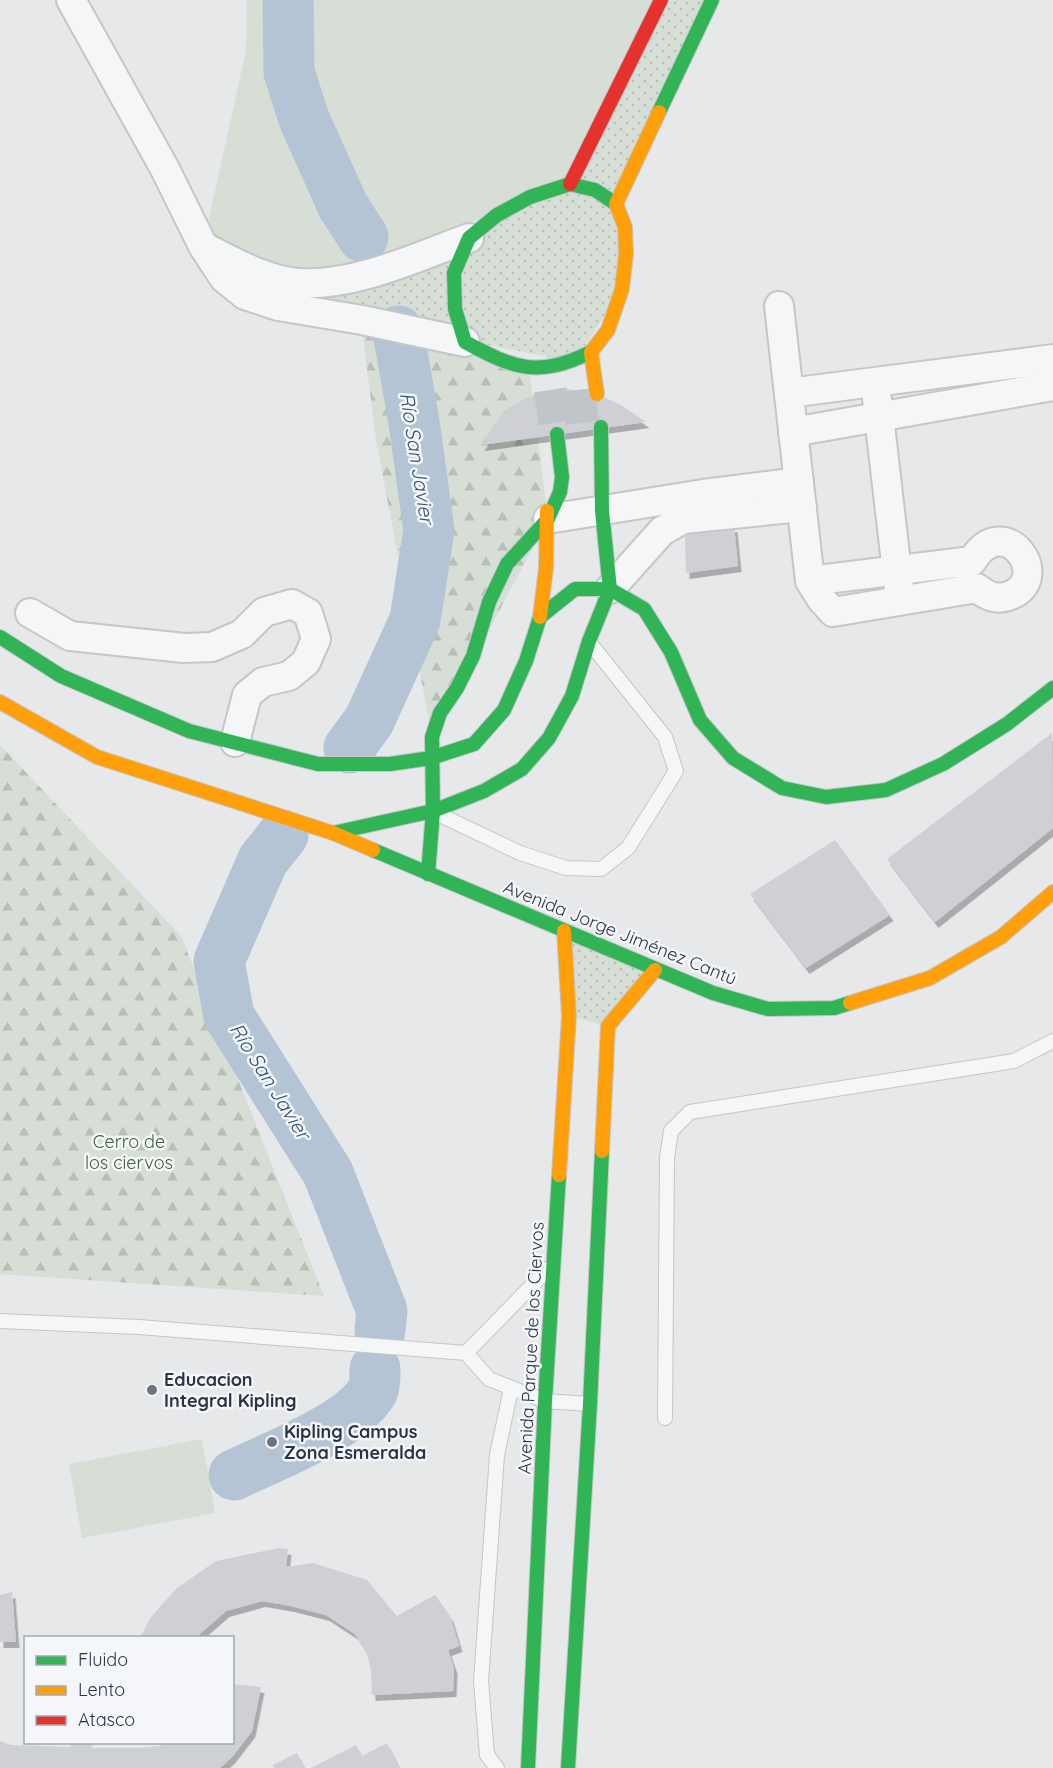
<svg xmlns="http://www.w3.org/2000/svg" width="1053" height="1768" font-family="Quicksand,sans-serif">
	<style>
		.grass { fill: #d6ded6 }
		.forest { fill: url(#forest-firs) }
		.park { fill: url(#park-dots) }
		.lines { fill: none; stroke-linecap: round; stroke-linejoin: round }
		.river { stroke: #b4c4d5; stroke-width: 51 }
		.building { fill: #ced0d3; filter: url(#shadow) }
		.secondary-tunnel { stroke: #c1c4c9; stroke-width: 33; stroke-dasharray: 33 16; stroke-linecap: butt }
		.lane-casing { stroke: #c4c6c8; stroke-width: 16 }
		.street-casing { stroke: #c4c6c8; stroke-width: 32 }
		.fast-casing { stroke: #c4c6c8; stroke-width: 16 }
		.slow-casing { stroke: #c4c6c8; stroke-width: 16 }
		.jam-casing { stroke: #c4c6c8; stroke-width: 16 }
		.lane { stroke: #f5f6f7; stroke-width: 14 }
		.street { stroke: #f5f6f7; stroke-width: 28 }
		.fast { stroke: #30b455; stroke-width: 14 }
		.slow { stroke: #ff9f0a; stroke-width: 14 }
		.jam { stroke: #e5322d; stroke-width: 14 }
		.poi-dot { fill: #6c737f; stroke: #f4f6f9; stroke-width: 2 }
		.labels { text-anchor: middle; stroke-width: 5; stroke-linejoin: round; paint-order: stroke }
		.street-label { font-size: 18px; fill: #2b3445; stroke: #f4f6f9 }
		.park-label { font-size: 18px; fill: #3f6138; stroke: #f4f6f9 }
		.poi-label { font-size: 18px; font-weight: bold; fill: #2b3445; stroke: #f4f6f9; text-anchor: start }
		.water-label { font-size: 20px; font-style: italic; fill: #34527a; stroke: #f4f6f9 }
	</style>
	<defs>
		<pattern id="forest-firs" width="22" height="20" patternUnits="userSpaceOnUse" patternTransform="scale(1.5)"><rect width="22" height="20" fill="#d6ded6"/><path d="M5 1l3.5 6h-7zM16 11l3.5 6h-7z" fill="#b8bfb9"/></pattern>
		<pattern id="park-dots" width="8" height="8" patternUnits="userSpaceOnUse" patternTransform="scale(1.5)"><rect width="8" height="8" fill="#d6ded6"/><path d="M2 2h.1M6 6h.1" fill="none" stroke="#b8bfb9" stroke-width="1.8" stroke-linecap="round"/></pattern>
		<filter id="shadow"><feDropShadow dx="3.5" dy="6" stdDeviation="0" flood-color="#0004"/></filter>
	</defs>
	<rect width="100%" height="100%" fill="#e6e8ea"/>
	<g class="grass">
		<path d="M247 0H660L570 181 332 281 203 246 246 50Z"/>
		<path d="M202 1439 215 1513 82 1538 69 1464Z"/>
	</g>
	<g class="forest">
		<path d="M361 320 529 369 548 519 432 737 376 440Z"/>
		<path d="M0 745 181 936 324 1296 0 1274Z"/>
	</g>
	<g class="park">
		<path d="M661 0H712L616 204 622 289 574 362 362 320 246 268 332 281 570 184Z"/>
		<path d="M564 931 655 970 608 1026 569 1016Z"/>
	</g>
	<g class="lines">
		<g class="river">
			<path d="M288 0 289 72 304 119 343 206 363 237"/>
			<path d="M349 748 369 721 415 620 429 530 414 422 398 331"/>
			<path d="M283 835 263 860 219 961 229 1016 328 1173 382 1311 380 1330"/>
			<path d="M234 1475C271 1457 351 1427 372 1392 375 1386 375 1377 375 1369"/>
		</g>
	</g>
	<g class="building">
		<path d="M562 388 597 394 621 405 646 422 481 445 503 412 517 403 534 395Z"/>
		<path d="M734 526 738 566 686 573 685 534Z"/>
		<path d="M1052 733 1053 828 935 922 887 859Z"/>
		<path d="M835 840 890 915 806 968 750 894Z"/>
		<path d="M279 1548 288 1549 286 1567 313 1563 367 1580 397 1616 435 1595 450 1616 459 1646 448 1650 454 1668 453 1691 372 1695 371 1671 367 1653 355 1634 326 1615 291 1606 262 1601 226 1611 195 1638H140L151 1617 177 1588 216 1561Z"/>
		<path d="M12 1592 16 1642H0V1595Z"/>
		<path d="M232 1684 261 1687 252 1731 232 1757 220 1768H0V1741L11 1745 70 1747 74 1742H96L91 1748H140L160 1746 166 1742H232Z"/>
		<path d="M387 1743 399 1768H311L356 1745 362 1756Z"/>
		<path d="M297 1753 304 1768H274L273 1765Z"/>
	</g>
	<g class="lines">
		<g class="secondary-tunnel">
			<path d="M550 390 557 434"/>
			<path d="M578 390 583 430"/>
		</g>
		<g class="lane-casing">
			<g id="lane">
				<path d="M438 814 520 853 566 868 601 869 628 848 676 771 665 737 590 643"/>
				<path d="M0 1321 139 1327 466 1353 489 1379 545 1401 590 1404"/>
				<path d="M466 1353 548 1269"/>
				<path d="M665 1418 667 1158 671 1131 690 1112 1014 1061 1053 1041"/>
				<path d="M497 1768 487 1755 481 1681 497 1455 511 1389"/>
			</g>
		</g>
		<g class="street-casing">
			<g id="street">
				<path d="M71 0 165 169 203 246 224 278 245 295 278 306 362 320 465 342"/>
				<path d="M204 247C233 261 264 280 297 283 354 287 417 257 469 238"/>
				<path d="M779 306 810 581 822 600 833 612 977 588C987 596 997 601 1011 595 1053 578 1005 508 972 561L810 581"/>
				<path d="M789 393 1053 359"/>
				<path d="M877 399 899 589"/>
				<path d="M793 432 1053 386"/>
				<path d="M548 519 703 494 799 482"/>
				<path d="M610 589 662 531 683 519 802 507"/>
				<path d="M30 613 70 636 184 648 212 647 242 634 264 612 292 604 308 613 316 639 306 662 289 676 263 682 247 695 235 742"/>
			</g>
		</g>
		<g class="fast-casing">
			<g id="fast">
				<path d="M659 112 712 0"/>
				<path d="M591 352C538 378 515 369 465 342L455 309 454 273 469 238 497 215 530 197 570 184 595 190 616 204"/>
				<path d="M610 589 644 609 671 652 700 720 733 758 782 788 826 797 886 790 943 764 1007 724 1053 688"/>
				<path d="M0 637 61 676 189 731 318 764H390L431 758 474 744 504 710 526 661 540 617 575 589H610"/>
				<path d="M333 833 433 811 484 791 522 769 549 738 572 696 589 641 610 589 602 511 601 427"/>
				<path d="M373 850 713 993 768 1009 834 1008 850 1003"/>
				<path d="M428 874 433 811 432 737 440 713 457 688 473 656 489 602 507 564 548 519 560 492 562 477 557 434"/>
				<path d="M528 1768 545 1401 559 1175"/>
				<path d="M568 1768 590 1404 602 1151"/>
			</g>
		</g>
		<g class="slow-casing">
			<g id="slow">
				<path d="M597 394 591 352 608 330 622 289 626 254 625 227 616 204 659 112"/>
				<path d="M540 617 546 568 547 511"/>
				<path d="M0 702 97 757 333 833 373 850"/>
				<path d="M850 1003 930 978 1001 937 1053 892"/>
				<path d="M602 1151 608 1026 655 970"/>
				<path d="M559 1175 569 1016 564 931"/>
			</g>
		</g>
		<g class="jam-casing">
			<path id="jam" d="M570 184 661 0"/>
		</g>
		<use href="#lane" class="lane"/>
		<use href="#street" class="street"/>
		<use href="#fast" class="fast"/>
		<use href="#slow" class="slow"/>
		<use href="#jam" class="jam"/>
	</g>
	<g class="poi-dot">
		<circle cx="152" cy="1390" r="6"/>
		<circle cx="272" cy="1442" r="6"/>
	</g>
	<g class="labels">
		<g class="street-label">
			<text transform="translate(620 933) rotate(22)" y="6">Avenida Jorge Jiménez Cantú</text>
			<text transform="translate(531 1348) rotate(-87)" y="6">Avenida Parque de los Ciervos</text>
		</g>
		<g class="park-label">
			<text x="129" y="1148">Cerro de<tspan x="129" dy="21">los ciervos</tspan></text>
		</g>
		<g class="poi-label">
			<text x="164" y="1386">Educacion<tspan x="164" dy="21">Integral Kipling</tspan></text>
			<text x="284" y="1438">Kipling Campus<tspan x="284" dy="21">Zona Esmeralda</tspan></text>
		</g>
		<g class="water-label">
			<text transform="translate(417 458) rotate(81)" y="7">Río San Javier</text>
			<text transform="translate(270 1081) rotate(58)" y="7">Río San Javier</text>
		</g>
	</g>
	<rect x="24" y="1636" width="210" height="108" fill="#f4f6f9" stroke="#a4a8b1" stroke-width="1.5"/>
	<rect x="36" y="1656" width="30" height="9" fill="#30b455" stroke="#a4a8b1" stroke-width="1.5"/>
	<text x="78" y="1666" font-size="18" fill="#2b3445">Fluido</text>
	<rect x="36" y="1686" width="30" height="9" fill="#ff9f0a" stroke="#a4a8b1" stroke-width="1.5"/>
	<text x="78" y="1696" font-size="18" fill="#2b3445">Lento</text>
	<rect x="36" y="1716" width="30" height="9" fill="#e5322d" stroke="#a4a8b1" stroke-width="1.5"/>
	<text x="78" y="1726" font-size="18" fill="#2b3445">Atasco</text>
</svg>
